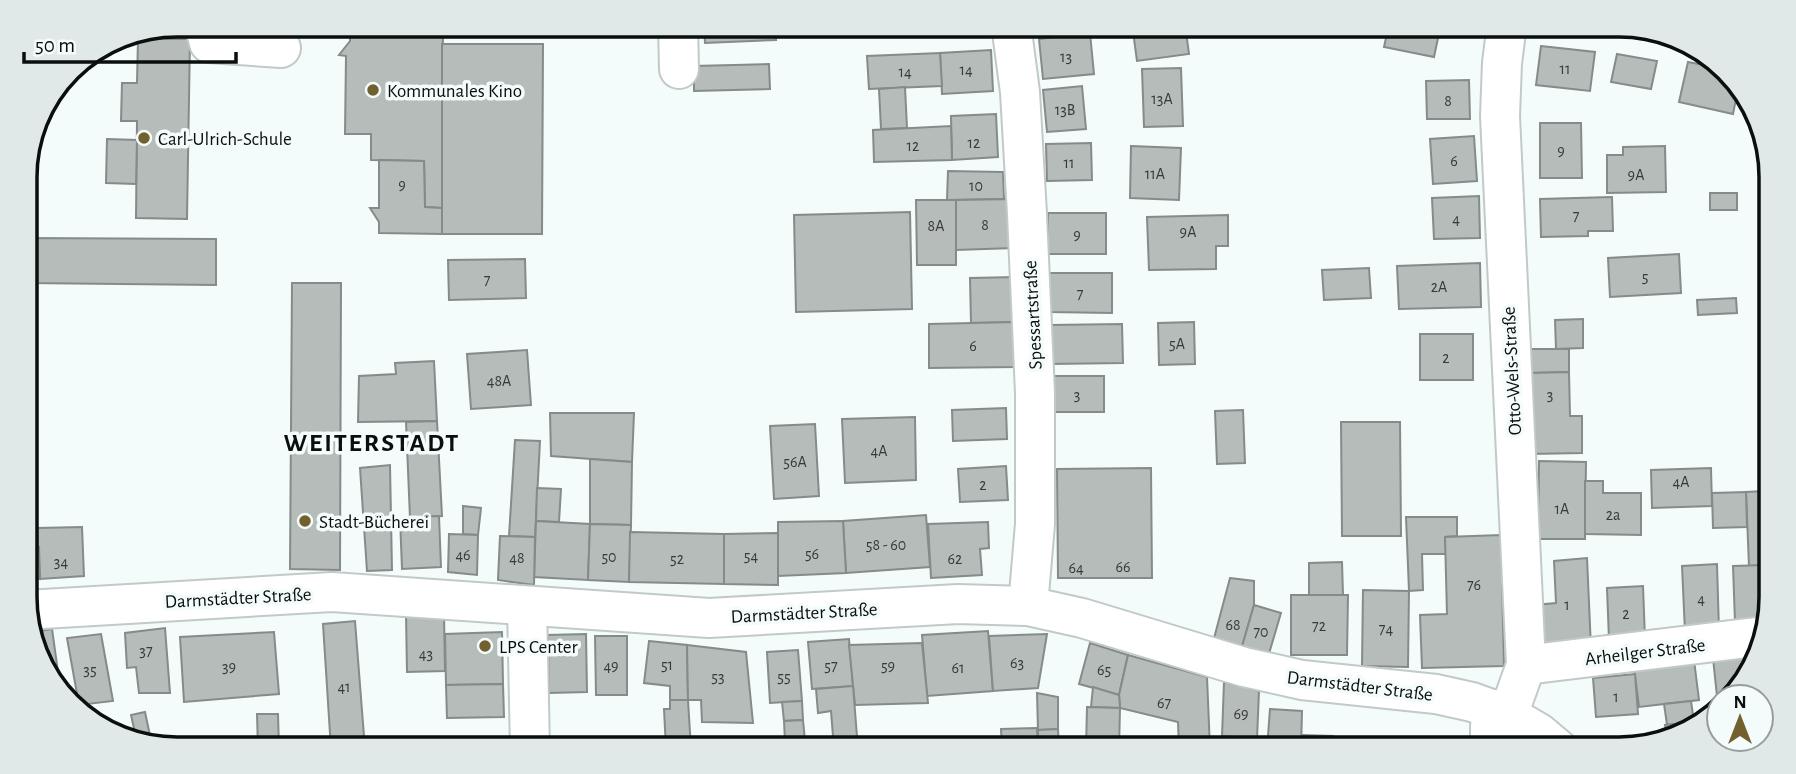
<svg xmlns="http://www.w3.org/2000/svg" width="1796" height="774" font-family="'Alegreya Sans',sans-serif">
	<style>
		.building { fill: #b5bcb9; stroke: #848b88; stroke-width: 2 }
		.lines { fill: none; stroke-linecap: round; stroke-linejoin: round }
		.minor-casing { stroke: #c1cac9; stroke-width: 42 }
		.minor { stroke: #fff; stroke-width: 38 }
		.poi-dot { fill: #72612f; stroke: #f3fcfb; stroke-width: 2.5 }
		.labels { text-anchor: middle; stroke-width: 7; stroke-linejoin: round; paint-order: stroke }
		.number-label { font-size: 16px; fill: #363a39 }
		.poi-label { font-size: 19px; fill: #0b0e0e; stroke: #f3fcfb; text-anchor: start }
		.street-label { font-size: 19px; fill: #0b0e0e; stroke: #f3fcfb }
		.district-label { font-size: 26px; font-weight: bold; letter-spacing: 2px; fill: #0b0e0e; stroke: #f3fcfb }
		.rim { fill: none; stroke: #0b0e0e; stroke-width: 3.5 }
	</style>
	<rect width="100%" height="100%" fill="#f3fcfb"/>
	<g class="building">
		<path d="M350 24H443L442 208 425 207 424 161 371 160V134H345L346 56 339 55 350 41Z"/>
		<path d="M704 24H775L776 40 705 43Z"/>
		<path d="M1132 24H1185L1189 54 1137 61Z"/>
		<path d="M1389 24H1441L1434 57 1384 47Z"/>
		<path d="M1570 24H1619L1620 25 1619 34Z"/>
		<path d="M1090 33 1094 74 1043 79 1039 39Z"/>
		<path d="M138 39H190L187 219 136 218 137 121H121L122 83H137Z"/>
		<path d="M442 44H543L542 234H442Z"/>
		<path d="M1541 46 1595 52 1590 91 1536 85Z"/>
		<path d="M991 50 993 91 942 94 940 53Z"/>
		<path d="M940 53 942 86 869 89 867 56Z"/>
		<path d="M1617 54 1657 61 1651 89 1611 82Z"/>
		<path d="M1688 62 1720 68 1739 84 1733 114 1679 102Z"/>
		<path d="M769 64 770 89 694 91V66Z"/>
		<path d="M1181 68 1183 126 1144 127 1142 69Z"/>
		<path d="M1469 80 1470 119H1427L1426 81Z"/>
		<path d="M1082 86 1086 129 1047 132 1043 90Z"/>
		<path d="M905 87 907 128 881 129 879 89Z"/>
		<path d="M996 114 998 157 952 160 951 116Z"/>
		<path d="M1540 123H1581L1582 178H1540Z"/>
		<path d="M951 126 952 160 874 162 873 130Z"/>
		<path d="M1474 136 1477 181 1433 184 1430 139Z"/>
		<path d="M107 139 137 140 136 184 106 183Z"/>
		<path d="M1091 143 1092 180 1047 181 1046 144Z"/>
		<path d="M1131 146 1181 148 1179 200 1130 198Z"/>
		<path d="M1665 146 1666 192 1607 193V155H1623V147Z"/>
		<path d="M379 160 424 161 425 207 442 208V234L379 233V222L370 208H379Z"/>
		<path d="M948 171 1003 172 1004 199 947 200Z"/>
		<rect x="1710" y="193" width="27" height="17"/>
		<path d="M1479 196 1480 238 1434 239 1432 198Z"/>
		<path d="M1612 197 1613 231H1588V236L1541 237 1540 199Z"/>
		<path d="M1013 199 1014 248 956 250V200Z"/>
		<path d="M916 200H956V265H917Z"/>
		<path d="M910 212 912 309 796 312 794 215Z"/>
		<rect x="1048" y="213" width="58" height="41"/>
		<path d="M1228 215V246H1216V269L1149 270 1147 217Z"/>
		<path d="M25 238 216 239V285L25 283Z"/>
		<path d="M1679 254 1681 293 1610 297 1608 258Z"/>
		<path d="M525 259 526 298 449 300 448 260Z"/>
		<path d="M1765 261H1770L1771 294H1766Z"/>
		<path d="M1480 263 1481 307 1399 309 1397 266Z"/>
		<path d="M1369 268 1371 298 1324 300 1322 270Z"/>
		<path d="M1049 273H1112V313L1049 312Z"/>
		<path d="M1017 277V322L971 323 970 278Z"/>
		<path d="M292 283H341L340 570 290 569Z"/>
		<path d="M1736 298 1737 313 1698 315 1697 300Z"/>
		<path d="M1583 319V348L1556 349 1555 320Z"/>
		<path d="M1017 322 1018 367 929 368V324Z"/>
		<path d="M1194 322 1195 364 1159 365 1158 323Z"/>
		<path d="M1122 324 1123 363 1050 364V325Z"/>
		<rect x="1420" y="334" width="53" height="46"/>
		<path d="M1530 349H1569V372L1530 373Z"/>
		<path d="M527 350 531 405 471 409 467 354Z"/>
		<path d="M434 361 437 421 358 422 359 376 396 374 395 363Z"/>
		<path d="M1569 372 1570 416H1582V453L1530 454V373Z"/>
		<rect x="1049" y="376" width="55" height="36"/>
		<path d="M1006 408 1007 439 953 441 952 410Z"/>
		<path d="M1243 410 1245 463 1217 464 1215 411Z"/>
		<path d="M550 413H634L632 462 551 456Z"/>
		<path d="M915 417 916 480 845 483 842 419Z"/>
		<path d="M437 421 442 516 410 518 406 422Z"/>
		<path d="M1341 422H1400L1401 536H1342Z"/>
		<path d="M815 424 819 496 774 499 770 426Z"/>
		<path d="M515 440 540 441 535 537 509 536Z"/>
		<path d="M590 459 632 462 631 525 590 524Z"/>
		<path d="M1539 461 1586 462 1585 539H1538Z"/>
		<path d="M390 465 392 570 367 571 360 468Z"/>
		<path d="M1006 466 1008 500 960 502 958 469Z"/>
		<path d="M1151 468 1152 578H1058L1057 469Z"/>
		<path d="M1711 468 1712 506 1652 508 1651 470Z"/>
		<path d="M1585 481H1603V493H1641V535L1585 534Z"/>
		<path d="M537 488 561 489 559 522 536 521Z"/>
		<path d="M1764 491 1767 565 1749 566 1746 492Z"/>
		<path d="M1746 492 1747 527 1713 528 1712 493Z"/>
		<path d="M463 506 481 508 478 535 463 534Z"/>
		<path d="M926 515 930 567 846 573 843 521Z"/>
		<path d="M439 516 441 567 402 569 400 518Z"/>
		<path d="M1406 517H1457V536L1445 537 1446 554H1422L1423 590 1409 591Z"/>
		<path d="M536 521 590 524 588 580 534 577Z"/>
		<path d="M843 521 846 573 778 576V522Z"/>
		<path d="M988 522 989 548 980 549 982 575 931 578 928 524Z"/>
		<path d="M590 524 631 525 629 582 588 580Z"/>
		<path d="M82 527 84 576 40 579 37 528Z"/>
		<path d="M630 532 724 534V584L629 582Z"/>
		<path d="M778 533V585L724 584V534Z"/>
		<path d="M449 534 478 535 477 575 448 572Z"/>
		<path d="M1501 535 1504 666 1422 668 1420 615 1447 614 1445 537Z"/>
		<path d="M500 536 535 537 534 585 498 580Z"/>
		<path d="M26 541 39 547 40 579 26 577Z"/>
		<path d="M1587 558 1591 648 1537 651 1535 605 1556 603 1554 561Z"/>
		<path d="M1342 562 1343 595 1309 596V563Z"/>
		<path d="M1717 564 1719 631 1685 632 1682 566Z"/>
		<path d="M1767 565V621L1735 622 1733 566Z"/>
		<path d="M1230 578 1254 581V605L1241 650 1213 642Z"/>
		<path d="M1643 586 1645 639 1609 640 1607 588Z"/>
		<path d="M1363 590 1409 591 1408 667 1362 666Z"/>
		<path d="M1291 595H1348L1347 655H1291Z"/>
		<path d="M1254 605 1281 613 1268 657 1241 650Z"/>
		<path d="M444 613 445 671 407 672 406 614Z"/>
		<path d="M355 621 365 749H331L323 624Z"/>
		<path d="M165 628 170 693H139L136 667 127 668 125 633Z"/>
		<path d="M52 629 59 679 52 680 32 632Z"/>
		<path d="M988 631 993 691 927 696 922 635Z"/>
		<path d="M274 632 279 694 184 702 180 637Z"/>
		<path d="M502 632 503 684 446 685 445 634Z"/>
		<path d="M101 634 113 701 79 705 67 638Z"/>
		<path d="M586 634 587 692 549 693 548 635Z"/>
		<path d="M1047 634 1038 688 993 691 989 636Z"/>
		<path d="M595 636H627V695H596Z"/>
		<path d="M849 639 853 686 812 689 808 642Z"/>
		<path d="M649 641 687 645 688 700H670V686L644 683Z"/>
		<path d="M922 643 928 703 855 705 849 645Z"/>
		<path d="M1090 643 1128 655 1119 695 1079 684Z"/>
		<path d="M687 645 746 652 753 723 702 722 701 700H688Z"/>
		<path d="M798 650 802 701 770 703 767 652Z"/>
		<path d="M1755 653 1756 660 1726 697H1719L1718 706 1713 658Z"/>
		<path d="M1128 655 1207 677 1210 749H1179L1178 722 1120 708 1119 695Z"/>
		<path d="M1694 660 1699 700 1639 707 1634 668Z"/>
		<path d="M1635 674 1638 714 1596 717 1593 678Z"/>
		<path d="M1224 682 1259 691 1257 739 1222 736Z"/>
		<path d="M503 684 504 717 447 718 446 685Z"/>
		<path d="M853 686 858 749H834L831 711 818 713 816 689Z"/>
		<path d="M1093 687 1119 695 1120 708 1091 707Z"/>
		<path d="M1037 693 1058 697V729L1038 730Z"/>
		<path d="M670 700H688L691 749H666L664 709H670Z"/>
		<path d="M802 701 803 720 784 721 782 702Z"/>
		<path d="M1691 701 1694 722 1667 725 1664 704Z"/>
		<path d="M1087 707 1120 708 1119 749H1086Z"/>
		<path d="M1270 709 1302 711 1301 749H1267Z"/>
		<path d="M145 712 152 745 137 742 131 715Z"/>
		<path d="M257 714H278L279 749H258Z"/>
		<path d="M803 720 805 741 785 742 784 721Z"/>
		<path d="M1706 721 1704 724 1667 736 1665 725Z"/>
		<path d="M1037 728 1038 749H1002L1001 729Z"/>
		<path d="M1058 729 1059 749H1038V730Z"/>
		<path d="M1302 735 1333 736V744H1369L1368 749H1301Z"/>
		<path d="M1228 737 1257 739 1256 749H1227Z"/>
		<path d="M1120 742H1171L1172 749H1119Z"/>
		<path d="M1469 743V749H1380L1379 746Z"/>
	</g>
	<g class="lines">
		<g class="minor-casing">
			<g id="minor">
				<path d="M204 24 209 43 281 48"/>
				<path d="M678 24 679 69"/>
				<path d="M1011 24 1020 92 1027 214 1035 393V524L1028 606"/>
				<path d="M1507 24 1502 63 1500 116 1526 665 1508 715"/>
				<path d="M527 606 530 749"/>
				<path d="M26 610 332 592 709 618 958 604 1028 606 1082 618 1244 667 1302 680 1436 694 1472 702 1508 715 1539 733 1558 749"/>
				<path d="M1526 665 1764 636"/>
				<path d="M1490 749V726L1495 709"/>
			</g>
		</g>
		<use href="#minor" class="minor"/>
	</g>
	<g class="poi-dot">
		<circle cx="373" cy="90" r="7"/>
		<circle cx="144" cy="138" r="7"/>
		<circle cx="305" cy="521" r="7"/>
		<circle cx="485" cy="646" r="7"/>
	</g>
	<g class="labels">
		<g class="number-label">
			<text x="1066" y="62">13</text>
			<text x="1565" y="74">11</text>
			<text x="966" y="75">14</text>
			<text x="905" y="77">14</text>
			<text x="1162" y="104">13A</text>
			<text x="1448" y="106">8</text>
			<text x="1065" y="115">13B</text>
			<text x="974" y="148">12</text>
			<text x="913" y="151">12</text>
			<text x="1561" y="156">9</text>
			<text x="1454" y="166">6</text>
			<text x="1069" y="168">11</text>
			<text x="1155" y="179">11A</text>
			<text x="1636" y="180">9A</text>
			<text x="402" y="190">9</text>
			<text x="976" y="191">10</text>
			<text x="1576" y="221">7</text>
			<text x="1456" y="224">4</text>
			<text x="985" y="230">8</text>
			<text x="936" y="231">8A</text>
			<text x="1188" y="237">9A</text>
			<text x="1077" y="240">9</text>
			<text x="1645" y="282">5</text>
			<text x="487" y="285">7</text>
			<text x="1439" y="292">2A</text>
			<text x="1080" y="299">7</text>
			<text x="1177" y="349">5A</text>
			<text x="973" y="351">6</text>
			<text x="1446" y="363">2</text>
			<text x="499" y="386">48A</text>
			<text x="1077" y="400">3</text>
			<text x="1550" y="400">3</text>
			<text x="879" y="456">4A</text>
			<text x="795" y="467">56A</text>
			<text x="1681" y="487">4A</text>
			<text x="983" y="490">2</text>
			<text x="1562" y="514">1A</text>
			<text x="1613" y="520">2a</text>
			<text x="886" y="550">58 - 60</text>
			<text x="812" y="559">56</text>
			<text x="463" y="560">46</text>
			<text x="751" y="561">54</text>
			<text x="609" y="562">50</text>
			<text x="517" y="563">48</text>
			<text x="677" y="564">52</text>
			<text x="955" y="564">62</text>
			<text x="61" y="567">34</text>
			<text x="1123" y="572">66</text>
			<text x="1076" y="573">64</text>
			<text x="1474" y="590">76</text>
			<text x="1701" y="604">4</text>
			<text x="1567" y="610">1</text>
			<text x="1626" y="619">2</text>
			<text x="1233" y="630">68</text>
			<text x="1319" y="631">72</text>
			<text x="1386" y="634">74</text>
			<text x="1261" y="637">70</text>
			<text x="146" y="656">37</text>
			<text x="426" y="659">43</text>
			<text x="1017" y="668">63</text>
			<text x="667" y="670">51</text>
			<text x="611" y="671">49</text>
			<text x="831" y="671">57</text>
			<text x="888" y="671">59</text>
			<text x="229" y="672">39</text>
			<text x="958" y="673">61</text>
			<text x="90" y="675">35</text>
			<text x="1104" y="675">65</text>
			<text x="718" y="682">53</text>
			<text x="784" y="682">55</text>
			<text x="344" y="692">41</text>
			<text x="1616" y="702">1</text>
			<text x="1164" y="708">67</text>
			<text x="1241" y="719">69</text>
		</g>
		<g class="poi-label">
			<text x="387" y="97">Kommunales Kino</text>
			<text x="158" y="145">Carl-Ulrich-Schule</text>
			<text x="319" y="528">Stadt-Bücherei</text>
			<text x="499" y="653">LPS Center</text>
		</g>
		<g class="street-label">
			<text transform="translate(1032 315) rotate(-93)" y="7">Spessartstraße</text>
			<text transform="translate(1511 371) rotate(-93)" y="7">Otto-Wels-Straße</text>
			<text transform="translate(238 597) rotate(-3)" y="7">Darmstädter Straße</text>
			<text transform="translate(804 612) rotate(-3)" y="7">Darmstädter Straße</text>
			<text transform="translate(1645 651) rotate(-7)" y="7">Arheilger Straße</text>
			<text transform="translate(1360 685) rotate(7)" y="7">Darmstädter Straße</text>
		</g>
		<g class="district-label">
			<text x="372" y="451">WEITERSTADT</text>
		</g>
	</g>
	<path d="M0 0H1796V774H0ZM177 37H1619A140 140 0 0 1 1759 177V597A140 140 0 0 1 1619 737H177A140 140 0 0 1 37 597V177A140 140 0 0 1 177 37Z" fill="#e0e9e8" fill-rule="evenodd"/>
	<path class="rim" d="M177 37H1619A140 140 0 0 1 1759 177V597A140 140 0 0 1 1619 737H177A140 140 0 0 1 37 597V177A140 140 0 0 1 177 37Z"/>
	<g transform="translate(1740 718)"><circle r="33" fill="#f3fcfb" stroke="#969d9c" stroke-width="2"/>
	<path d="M0-5L12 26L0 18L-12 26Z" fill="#72612f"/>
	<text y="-10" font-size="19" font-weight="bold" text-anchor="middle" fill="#0b0e0e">N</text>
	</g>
	<path d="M24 52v10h212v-10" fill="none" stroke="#0b0e0e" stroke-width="3.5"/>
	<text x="35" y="52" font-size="21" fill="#0b0e0e" stroke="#f3fcfb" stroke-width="5" paint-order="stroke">50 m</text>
</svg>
